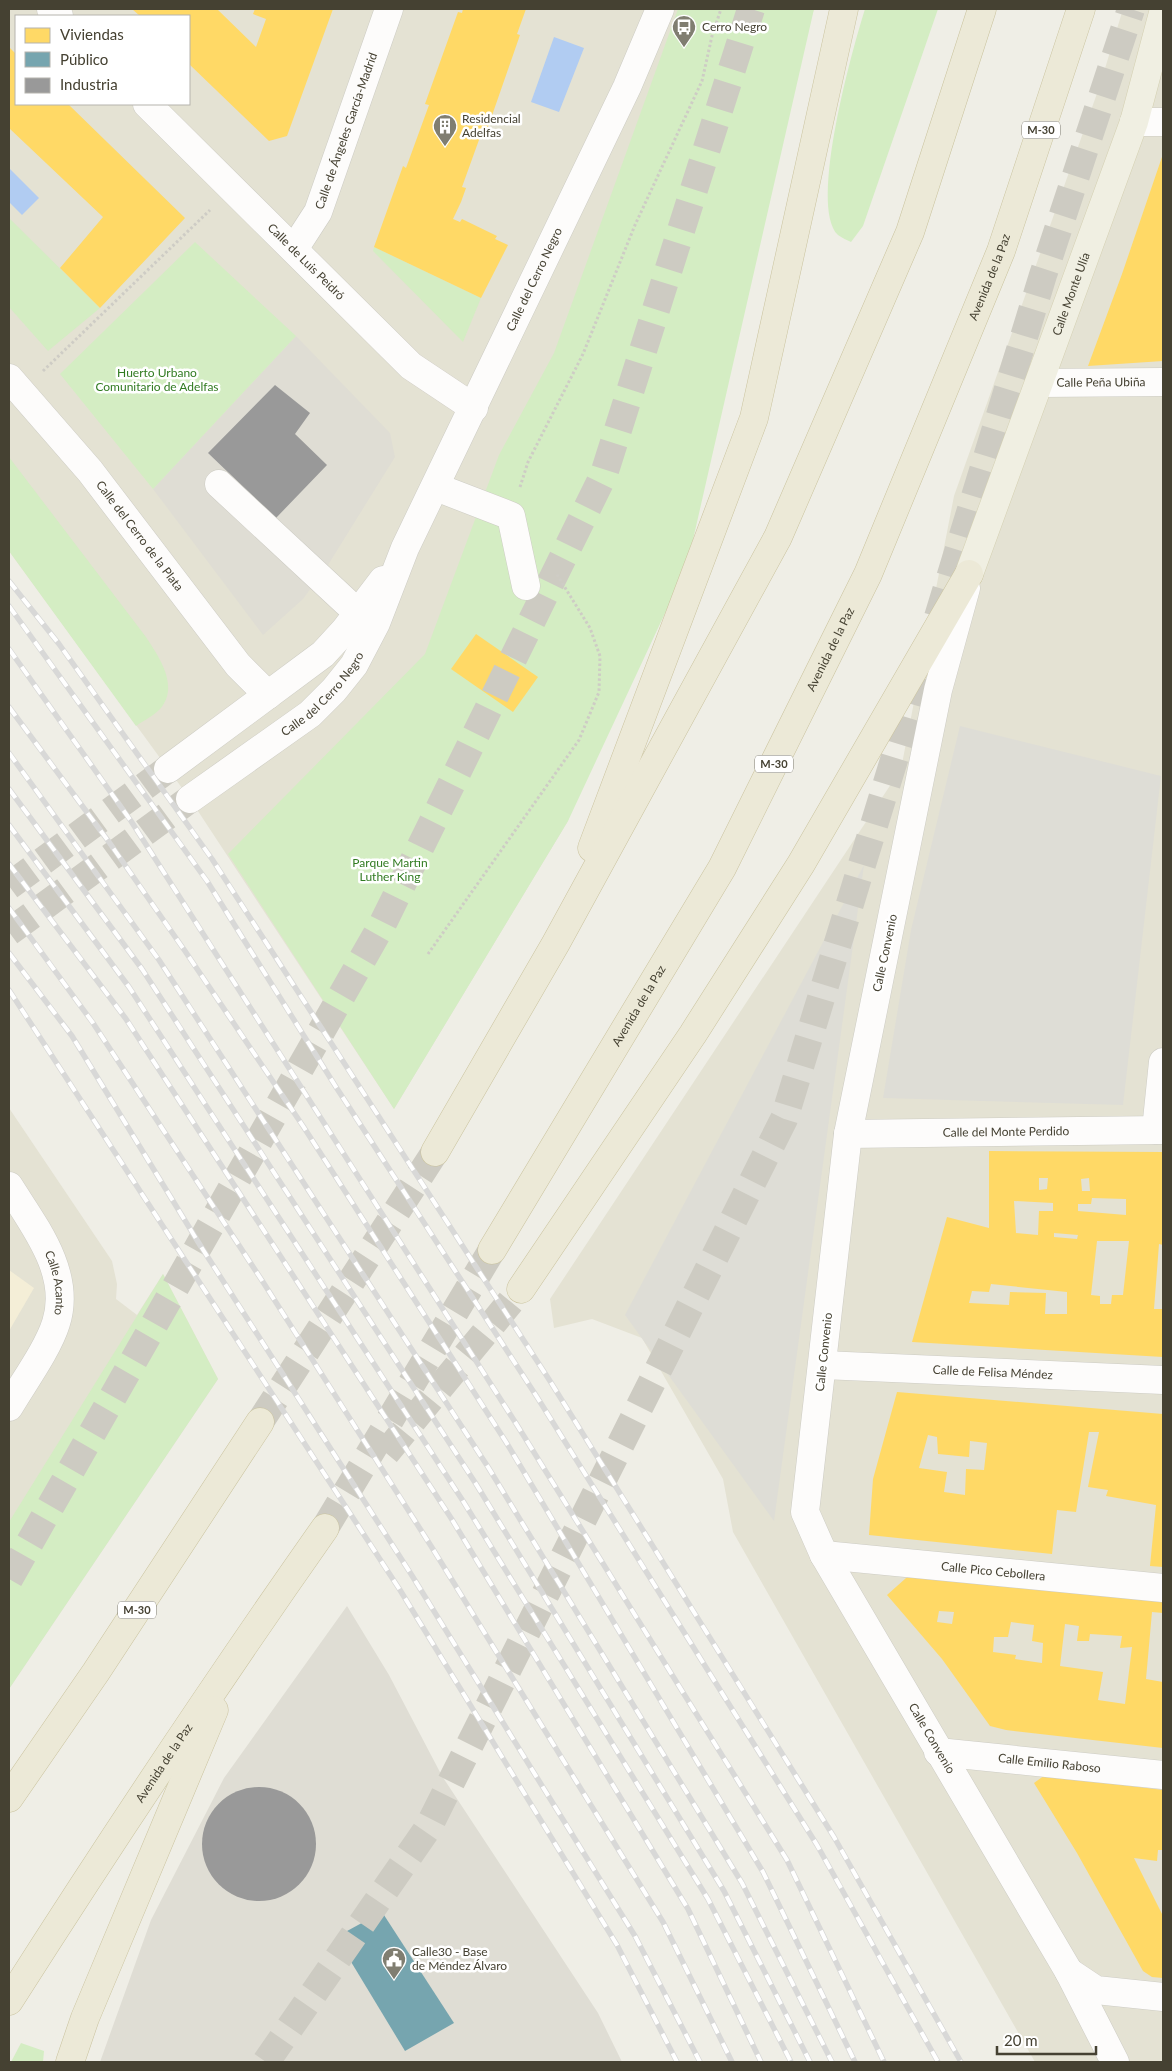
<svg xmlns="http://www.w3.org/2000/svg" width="1172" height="2071" font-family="Lato,sans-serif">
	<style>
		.residential { fill: #e4e2d3; fill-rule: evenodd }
		.commercial { fill: #f4eed7 }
		.industrial { fill: #dfddd4 }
		.green { fill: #d4edc3 }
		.parking { fill: #deddd6 }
		.water { fill: #b1ccf2 }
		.homes { fill: #ffd966; fill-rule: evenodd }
		.public { fill: #76a5af }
		.industry { fill: #999 }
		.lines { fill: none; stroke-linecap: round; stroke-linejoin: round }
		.minor-tunnel { stroke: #cdcbc2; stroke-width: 28; stroke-dasharray: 28 14; stroke-linecap: butt }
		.highway-tunnel { stroke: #cdcbc2; stroke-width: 28; stroke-dasharray: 28 14; stroke-linecap: butt }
		.minor-casing { stroke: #cdccc4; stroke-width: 29 }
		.major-casing { stroke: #d4d0b2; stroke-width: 29 }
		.highway-casing { stroke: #cac39e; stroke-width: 29 }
		.path { stroke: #ceccc5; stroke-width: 3; stroke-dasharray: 2.5 2.5; stroke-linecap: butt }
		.minor { stroke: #fdfcfb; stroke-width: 28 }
		.major { stroke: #f0efe2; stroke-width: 28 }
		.highway { stroke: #ece9d7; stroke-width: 28 }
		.rail-casing { stroke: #d8d8d7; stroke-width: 5.5 }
		.rail { stroke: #fff; stroke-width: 4; stroke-dasharray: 11; stroke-linecap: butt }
		.labels { text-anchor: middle; stroke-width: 5; stroke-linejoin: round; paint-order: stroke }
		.shield { fill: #fff; stroke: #7d7a70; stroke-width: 1 }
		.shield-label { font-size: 11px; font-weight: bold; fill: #454132 }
		.poi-label { font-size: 12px; fill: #454132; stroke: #fff; text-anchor: start }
		.street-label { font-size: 12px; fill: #454132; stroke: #fff }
		.park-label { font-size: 12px; fill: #317b21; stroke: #fff }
	</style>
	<rect width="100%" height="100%" fill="#efeee6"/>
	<g class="residential">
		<path d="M9 9H814L568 821 394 1109 190 799 9 551ZM16 16H189V104H16Z"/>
		<path d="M1123 9H1163V2062H1035L733 1532 723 1479 642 1338 592 1319 554 1328 550 1299 901 769 954 496 1100 85Z"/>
		<path d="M9 1108 112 1261 117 1284 116 1299 137 1315 163 1274 218 1379 9 1689Z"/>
	</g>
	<path class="commercial" d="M9 1270 34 1288 9 1331Z"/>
	<g class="industrial">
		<path d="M296 336 390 433 395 457 328 565 303 599 263 635 153 489Z"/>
		<path d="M347 1606 389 1675 442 1776 598 2013 622 2062H100L151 1920 224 1778Z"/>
	</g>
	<g class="green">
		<path d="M678 9H814L687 566 568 821 394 1109 228 854 425 654 499 455 554 353Z"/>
		<path d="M865 9H938L863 226 851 242C847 240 842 238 838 235 808 206 853 47 865 9Z"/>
		<path d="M9 218 100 308 48 351 9 307Z"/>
		<path d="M195 242 296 336 153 489 60 374Z"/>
		<path d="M374 247 481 298 463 342 373 251Z"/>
		<path d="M9 457 146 637C159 657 179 685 161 708 155 715 143 721 136 726L9 551Z"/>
		<path d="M163 1274 218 1379 9 1689V1522Z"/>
		<path d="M21 2043 44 2051 43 2062H11Z"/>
	</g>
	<g class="parking">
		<path d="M960 726 1161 776 1123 1105 883 1098 911 930Z"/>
		<path d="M864 865 774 1521 625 1315Z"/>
	</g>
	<g class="water">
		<path d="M554 37 584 48 559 112 531 102Z"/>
		<path d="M9 168 39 198 22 215 9 202Z"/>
	</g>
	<g class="homes">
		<path d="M132 9H217L256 47 266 19 253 14 255 9H333L287 136 269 141 189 64V16H140Z"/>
		<path d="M463 9H526L517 34 520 35 488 127 484 126 462 187 466 188 461 202 453 219 460 222 462 219 497 236 495 239 508 245 481 298 374 247 403 166 406 168 429 105 425 104 458 12 462 13Z"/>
		<path d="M9 47 16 54V104H68L185 218 100 308 60 268 103 217 9 128Z"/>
		<path d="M1163 154V361L1088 366 1122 274Z"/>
		<path d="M476 634 538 677 513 712 451 669Z"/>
		<path d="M989 1151 1163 1152V1245L1159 1244 1154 1309H1163V1357L912 1342 947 1217 989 1228ZM1039 1178H1048L1047 1189 1039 1190ZM1089 1178 1090 1191H1082L1081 1179ZM1092 1198 1126 1199V1215L1078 1211V1204H1091ZM1014 1201 1053 1203V1211H1039L1038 1235 1016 1233ZM1054 1233 1078 1235 1077 1239 1054 1237ZM1097 1241H1129L1123 1295H1112L1111 1304H1100V1296L1091 1295ZM991 1284 1067 1292V1314H1045L1046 1293 1010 1292 1009 1305 969 1303 972 1291 989 1292Z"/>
		<path d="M897 1392 1163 1414V1567L1150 1566 1156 1505 1106 1496 1108 1490 1088 1487 1099 1432H1089L1076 1512 1057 1510 1052 1554 869 1535 873 1479ZM928 1435 937 1437 938 1454 969 1457 970 1441 987 1443 984 1470 966 1469 965 1495 944 1492 947 1472 919 1468Z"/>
		<path d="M915 1570 1163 1596V1613L1152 1612 1146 1679 1163 1682V1748L1006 1730 990 1726 942 1659 887 1595ZM939 1611 954 1612 952 1624 937 1622ZM1011 1622 1034 1625 1032 1641 1043 1643 1042 1663 1015 1659 1016 1655 993 1652 994 1637H1008ZM1065 1624 1079 1626 1077 1641H1089L1090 1634 1122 1636 1120 1648 1132 1647 1125 1704 1098 1700 1103 1672 1060 1666Z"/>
		<path d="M1045 1775 1163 1790V1850H1158L1157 1861 1134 1858 1163 1916V1978L1152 1977 1143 1971 1077 1853 1034 1783Z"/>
	</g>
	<path class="public" d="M382 1912 454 2023 405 2051 336 1937Z"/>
	<g class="industry">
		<path d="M275 385 310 413 295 434 327 465 276 518 208 453Z"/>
		<circle cx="259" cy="1844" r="57"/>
	</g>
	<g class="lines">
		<g class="minor-tunnel">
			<path d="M9 886 168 769"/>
			<path d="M9 932 190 799"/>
		</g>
		<g class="highway-tunnel">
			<path d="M938 617 1043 275 1131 9"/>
			<path d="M260 1422 435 1152"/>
			<path d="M386 1453 521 1289"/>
			<path d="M325 1528 492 1250"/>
			<path d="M9 1579 383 923 604 474 751 9"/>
			<path d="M266 2062 428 1828 784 1119 924 662"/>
		</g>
		<g class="minor-casing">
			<g id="minor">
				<path d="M51 9 59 16"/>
				<path id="s1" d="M147 104 411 366 474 408"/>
				<path d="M1134 122H1163"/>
				<path id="s2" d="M294 249 318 212 389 9"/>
				<path id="s3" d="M9 378 90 471 238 665 268 695"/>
				<path id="s4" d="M1040 383 1163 382"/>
				<path d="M219 484 358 613"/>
				<path d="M436 487 511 516 526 586"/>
				<path id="s5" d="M966 588 938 690 848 1134 805 1512 824 1555 1069 1972 1115 2062"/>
				<path d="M168 769 323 654 345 630 383 580"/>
				<path id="s6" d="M190 799 310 714 334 690 354 665 376 623 405 548 627 87 660 9"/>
				<path d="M1156 1130 1163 1062"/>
				<path id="s7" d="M848 1134 1163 1130"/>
				<path id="s8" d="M9 1186C34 1226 72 1273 56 1323 48 1349 23 1383 9 1407"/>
				<path id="s9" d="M823 1365 1163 1380"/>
				<path id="s10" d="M824 1555 1163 1588"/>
				<path id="s11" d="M938 1752 1163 1775"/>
				<path d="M1069 1972 1096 1990 1163 1997"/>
			</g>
		</g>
		<g class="major-casing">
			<g id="major">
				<path id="s12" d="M969 574 1134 122 1163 13"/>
			</g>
		</g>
		<g class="highway-casing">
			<g id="highway">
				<path d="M592 848 754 418 844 9"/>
				<path d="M435 1152 556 943 778 537 910 232 982 9"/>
				<path id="s13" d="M492 1250 722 868 868 574 1001 251 1081 9"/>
				<path d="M521 1289 693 1034 801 864 969 574"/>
				<path d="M9 1798 96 1672 260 1422"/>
				<path id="s14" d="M9 2001C111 1841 216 1683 325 1528"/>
				<path d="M70 2062 85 2018 214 1710"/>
			</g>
		</g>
		<g class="path">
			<path d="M43 371 210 210"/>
			<path d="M520 487 528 462 583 354 635 225 702 81 712 36 721 9"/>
			<path d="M428 954 579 740 599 692 600 656 590 628 556 573"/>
		</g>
		<use href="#minor" class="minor"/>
		<use href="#major" class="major"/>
		<use href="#highway" class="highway"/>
		<g class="rail-casing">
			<g id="rail">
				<path d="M9 581 59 644 212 859 550 1381 834 1837 961 2062"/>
				<path d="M9 606 207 881 336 1087 537 1397 817 1845 938 2062"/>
				<path d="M9 649 131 821 517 1425 787 1860 884 2062"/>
				<path d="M9 707 109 842 185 951 303 1126 506 1442 763 1872 855 2062"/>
				<path d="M9 753 159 960 488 1467 742 1883 832 2062"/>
				<path d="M9 789 142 969 476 1484 724 1891 810 2062"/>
				<path d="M9 825 129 987 463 1501 708 1899 791 2062"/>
				<path d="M9 864 126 1019 451 1518 688 1909 761 2062"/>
				<path d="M9 908 93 1023 263 1282 431 1546 663 1922 732 2062"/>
				<path d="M9 953 72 1036 200 1245 411 1574 635 1936 700 2062"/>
				<path d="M9 990 400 1590 617 1945 677 2062"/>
			</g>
		</g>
		<use href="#rail" class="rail"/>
	</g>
	<defs>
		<g id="bus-pin" transform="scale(1.25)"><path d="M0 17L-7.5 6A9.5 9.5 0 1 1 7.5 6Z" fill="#807e71" stroke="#fff"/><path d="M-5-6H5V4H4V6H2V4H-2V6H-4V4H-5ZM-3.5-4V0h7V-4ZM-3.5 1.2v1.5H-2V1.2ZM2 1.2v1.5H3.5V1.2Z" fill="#fff"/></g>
		<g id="building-pin" transform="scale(1.25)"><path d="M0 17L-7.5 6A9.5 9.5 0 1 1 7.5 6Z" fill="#807e71" stroke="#fff"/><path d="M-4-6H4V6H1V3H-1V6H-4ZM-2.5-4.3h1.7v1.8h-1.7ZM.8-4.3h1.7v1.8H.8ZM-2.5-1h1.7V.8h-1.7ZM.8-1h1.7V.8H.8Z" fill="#fff"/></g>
		<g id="civic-pin" transform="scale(1.25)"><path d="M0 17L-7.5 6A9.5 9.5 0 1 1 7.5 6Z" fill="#807e71" stroke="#fff"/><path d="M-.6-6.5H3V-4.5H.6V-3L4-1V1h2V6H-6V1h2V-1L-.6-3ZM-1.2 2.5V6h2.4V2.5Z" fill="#fff"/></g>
	</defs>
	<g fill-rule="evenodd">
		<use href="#bus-pin" x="684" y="27"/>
		<use href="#building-pin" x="445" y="126"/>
		<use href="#civic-pin" x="394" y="1959"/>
	</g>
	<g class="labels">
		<g class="shield">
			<rect x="1022" y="121.5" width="38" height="17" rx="4"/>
			<rect x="755" y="755.5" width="38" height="17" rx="4"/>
			<rect x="118" y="1601.5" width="38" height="17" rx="4"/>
		</g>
		<g class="shield-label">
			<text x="1041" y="134">M-30</text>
			<text x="774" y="768">M-30</text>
			<text x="137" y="1614">M-30</text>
		</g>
		<g class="poi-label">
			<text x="702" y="31">Cerro Negro</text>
			<text x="462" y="123">Residencial<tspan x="462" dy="14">Adelfas</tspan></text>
			<text x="412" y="1956">Calle30 - Base<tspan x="412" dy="14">de Méndez Álvaro</tspan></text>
		</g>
		<g class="street-label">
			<text dy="4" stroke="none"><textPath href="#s2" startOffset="130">Calle de Ángeles García-Madrid</textPath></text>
			<text dy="4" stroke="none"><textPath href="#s1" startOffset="224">Calle de Luis Peidró</textPath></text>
			<text dy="4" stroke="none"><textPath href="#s13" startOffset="1095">Avenida de la Paz</textPath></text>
			<text dy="4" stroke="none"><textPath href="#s6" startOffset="639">Calle del Cerro Negro</textPath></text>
			<text dy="4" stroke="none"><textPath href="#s12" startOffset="298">Calle Monte Ulía</textPath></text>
			<text dy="4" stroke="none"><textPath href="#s4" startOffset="61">Calle Peña Ubiña</textPath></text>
			<text dy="4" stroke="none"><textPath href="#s3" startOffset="205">Calle del Cerro de la Plata</textPath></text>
			<text dy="4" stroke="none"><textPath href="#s13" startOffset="690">Avenida de la Paz</textPath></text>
			<text dy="4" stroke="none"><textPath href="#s6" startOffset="170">Calle del Cerro Negro</textPath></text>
			<text transform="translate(885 953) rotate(-78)" y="4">Calle Convenio</text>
			<text dy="4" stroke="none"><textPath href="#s13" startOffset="285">Avenida de la Paz</textPath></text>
			<text dy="4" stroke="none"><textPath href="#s7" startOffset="158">Calle del Monte Perdido</textPath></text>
			<text dy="4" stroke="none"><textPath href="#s8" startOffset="109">Calle Acanto</textPath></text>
			<text transform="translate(824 1352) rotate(-84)" y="4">Calle Convenio</text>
			<text dy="4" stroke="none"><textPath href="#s9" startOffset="170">Calle de Felisa Méndez</textPath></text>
			<text dy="4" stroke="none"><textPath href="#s10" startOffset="170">Calle Pico Cebollera</textPath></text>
			<text dy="4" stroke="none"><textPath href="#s5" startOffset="1199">Calle Convenio</textPath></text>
			<text dy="4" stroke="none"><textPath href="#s14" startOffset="284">Avenida de la Paz</textPath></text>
			<text dy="4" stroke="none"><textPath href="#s11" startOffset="112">Calle Emilio Raboso</textPath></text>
		</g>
		<g class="park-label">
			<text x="157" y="377">Huerto Urbano<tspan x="157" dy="14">Comunitario de Adelfas</tspan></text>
			<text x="390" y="867">Parque Martin<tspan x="390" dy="14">Luther King</tspan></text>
		</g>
	</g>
	<rect width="1172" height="2071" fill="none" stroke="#454132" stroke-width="20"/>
	<rect x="15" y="15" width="175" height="90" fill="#ffffff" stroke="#b5b3ad"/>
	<rect x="25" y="28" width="25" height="15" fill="#ffd966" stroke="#b5b3ad"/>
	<text x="60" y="40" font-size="15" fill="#454132">Viviendas</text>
	<rect x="25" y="52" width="25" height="15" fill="#76a5af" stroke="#b5b3ad"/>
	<text x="60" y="65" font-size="15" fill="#454132">Público</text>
	<rect x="25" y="78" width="25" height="15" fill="#999999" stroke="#b5b3ad"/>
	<text x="60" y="90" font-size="15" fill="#454132">Industria</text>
	<path d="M997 2046v8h99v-8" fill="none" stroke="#454132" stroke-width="2.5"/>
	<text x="1004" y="2046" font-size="15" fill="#454132" stroke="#ffffff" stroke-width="4" paint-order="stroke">20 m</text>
</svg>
